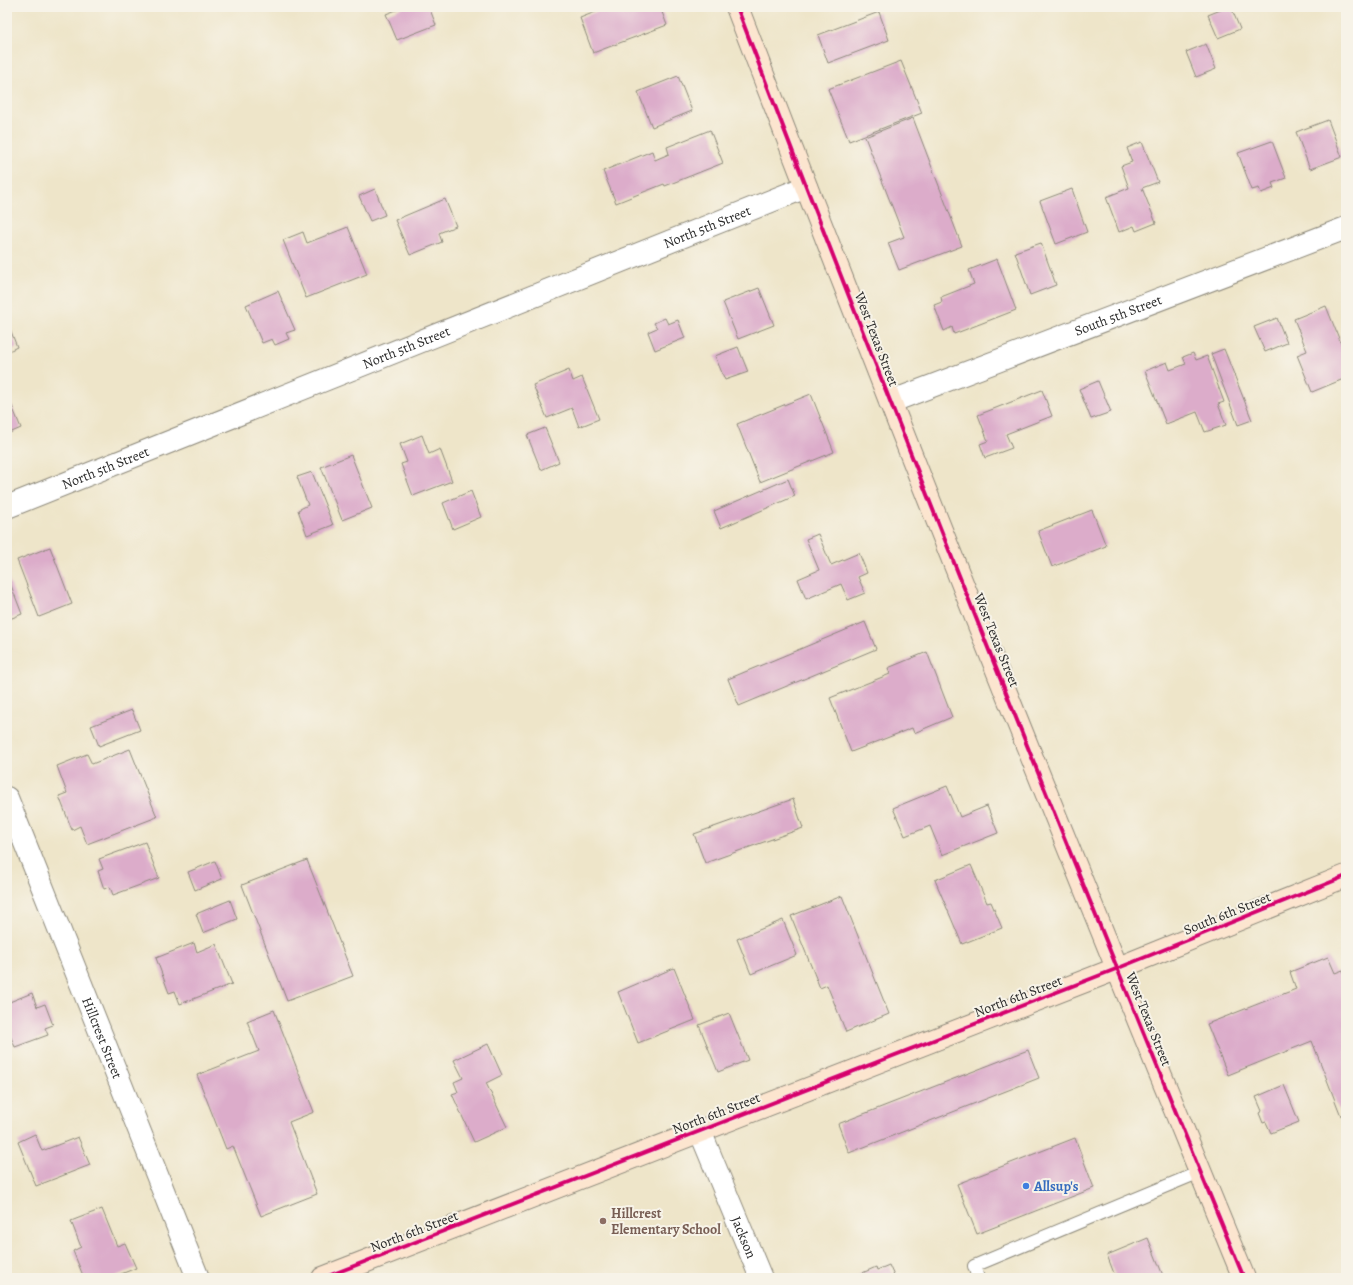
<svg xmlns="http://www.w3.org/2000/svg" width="1353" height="1285" font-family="Alegreya,serif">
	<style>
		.building { fill: #dcacca }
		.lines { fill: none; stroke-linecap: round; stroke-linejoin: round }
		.lane-casing { stroke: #8c887a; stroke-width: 14 }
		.street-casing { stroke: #8c887a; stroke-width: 24 }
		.secondary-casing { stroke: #8c887a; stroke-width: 24 }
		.lane { stroke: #fff; stroke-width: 12 }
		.street { stroke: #fff; stroke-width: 22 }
		.secondary { stroke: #fce5cf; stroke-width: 22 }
		.cycleway-casing { stroke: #f7f3e8; stroke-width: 6 }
		.cycleway { stroke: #d6006c; stroke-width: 4 }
		.shop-dot { fill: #3f7fe0; stroke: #f7f3e8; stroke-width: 1.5 }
		.education-dot { fill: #8d6e63; stroke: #f7f3e8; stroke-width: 1.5 }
		.labels { text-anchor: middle; stroke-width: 4; stroke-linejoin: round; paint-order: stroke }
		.street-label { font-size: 14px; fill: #2b2b2b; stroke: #f7f3e8 }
		.shop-label { font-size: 14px; font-weight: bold; fill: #366cbe; stroke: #f7f3e8; text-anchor: start }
		.education-label { font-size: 14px; font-weight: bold; fill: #785e54; stroke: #f7f3e8; text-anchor: start }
	</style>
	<rect width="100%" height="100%" fill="#f7f3e8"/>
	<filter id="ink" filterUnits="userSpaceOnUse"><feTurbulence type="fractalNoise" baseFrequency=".025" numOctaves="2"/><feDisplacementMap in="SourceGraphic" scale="8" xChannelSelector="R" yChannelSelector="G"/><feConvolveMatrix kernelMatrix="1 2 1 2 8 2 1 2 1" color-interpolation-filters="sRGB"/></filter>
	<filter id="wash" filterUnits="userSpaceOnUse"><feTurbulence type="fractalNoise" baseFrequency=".012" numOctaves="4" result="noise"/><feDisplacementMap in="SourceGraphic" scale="16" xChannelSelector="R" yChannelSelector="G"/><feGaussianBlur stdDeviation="0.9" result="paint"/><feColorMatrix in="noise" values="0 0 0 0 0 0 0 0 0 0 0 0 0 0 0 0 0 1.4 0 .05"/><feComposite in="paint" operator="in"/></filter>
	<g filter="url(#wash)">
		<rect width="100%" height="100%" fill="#eee5c9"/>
		<g id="blocks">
			<g class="building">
				<path d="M404 7H429L436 25 397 40 386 14Z"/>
				<path d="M608 7H660L667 25 593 53 580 18Z"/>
				<path d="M1228 7H1231L1240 29 1218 38 1208 15Z"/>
				<path d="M879 12 889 40 828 63 818 35Z"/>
				<path d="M1206 44 1216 69 1196 77 1186 52Z"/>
				<path d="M901 61 922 113 849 141 828 89Z"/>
				<path d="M678 76 692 111 652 127 638 92Z"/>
				<path d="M913 118 962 246 899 270 888 243 904 237 865 137Z"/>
				<path d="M1328 120 1342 157 1310 169 1296 132Z"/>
				<path d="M710 130 723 163 665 186 664 184 616 203 603 171 652 151 655 160 669 154 667 147Z"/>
				<path d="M1272 141 1286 178 1272 183 1274 188 1261 193 1259 188 1252 190 1238 153Z"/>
				<path d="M1142 142 1158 182 1142 188 1156 223 1136 231 1134 226 1119 232 1106 197 1129 188 1121 166 1132 162 1127 148Z"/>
				<path d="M375 189 385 215 370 221 359 196Z"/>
				<path d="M1072 189 1087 232 1056 244 1040 201Z"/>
				<path d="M445 199 456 226 439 233 442 242 410 255 395 220Z"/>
				<path d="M348 227 367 274 306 298 283 240 303 232 307 243Z"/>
				<path d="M1041 243 1056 285 1030 295 1015 252Z"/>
				<path d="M997 259 1016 310 954 334 952 327 944 331 934 305 942 302 941 297 974 284 969 270Z"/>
				<path d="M759 288 774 325 738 339 723 302Z"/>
				<path d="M278 291 295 330 286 333 289 339 275 345 272 339 262 343 246 305Z"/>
				<path d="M1326 306 1346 356V378L1312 392 1297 355 1307 351 1294 319Z"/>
				<path d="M665 318 668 324 678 320 685 338 655 350 648 332 657 328 654 323Z"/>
				<path d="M1277 318 1287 343 1265 352 1254 327Z"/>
				<path d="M7 321 17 347 7 352Z"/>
				<path d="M738 347 748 372 725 380 715 356Z"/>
				<path d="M1224 349 1252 420 1238 425 1211 354Z"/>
				<path d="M1193 353 1196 360 1207 356 1224 402 1218 404 1226 425 1205 432 1197 412 1166 424 1145 371 1167 362 1170 370 1186 364 1183 357Z"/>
				<path d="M569 370 573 381 582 377 599 419 579 427 572 408 547 418 533 385Z"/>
				<path d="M1098 381 1111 412 1091 419 1079 389Z"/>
				<path d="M1042 390 1052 416 1006 434 1012 448 985 458 980 444 988 441 978 415Z"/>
				<path d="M7 394 21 428 7 434Z"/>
				<path d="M811 394 834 452 760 482 737 424Z"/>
				<path d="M545 428 559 462 541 470 527 435Z"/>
				<path d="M422 435 429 454 440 449 452 481 413 496 401 464 407 462 400 444Z"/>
				<path d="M351 455 372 508 342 520 321 467Z"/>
				<path d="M312 472 333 525 307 535 298 510 308 505 297 477Z"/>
				<path d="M788 479 795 496 721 528 714 511Z"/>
				<path d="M471 491 481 517 453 529 443 503Z"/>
				<path d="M1092 510 1106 546 1052 567 1038 531Z"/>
				<path d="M818 534 831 565 859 553 867 573 858 577 865 593 848 600 841 584 806 599 798 579 819 570 806 539Z"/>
				<path d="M50 547 72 604 39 617 17 560Z"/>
				<path d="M7 575 22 614 7 620Z"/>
				<path d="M865 622 876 649 739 706 728 679Z"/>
				<path d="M927 652 952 717 914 733 912 728 851 752 830 698 890 674 888 668Z"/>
				<path d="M132 710 140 730 99 746 91 726Z"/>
				<path d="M130 749 157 817 87 844 80 826 72 830 59 796 67 793 57 766 87 754 92 764Z"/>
				<path d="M947 786 960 817 987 806 998 833 942 855 930 826 905 836 893 808Z"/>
				<path d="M793 799 803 828 705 863 694 834Z"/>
				<path d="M145 842 159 878 113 895 110 887 104 889 98 871 103 869 99 859Z"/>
				<path d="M307 860 353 976 287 1001 242 885Z"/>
				<path d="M215 861 222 879 195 890 188 872Z"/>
				<path d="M971 865 987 903 991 902 1002 928 962 944 935 880Z"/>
				<path d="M842 896 889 1014 846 1032 827 985 820 988 791 916Z"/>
				<path d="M230 900 237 919 203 933 196 914Z"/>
				<path d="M783 920 797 955 751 974 737 939Z"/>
				<path d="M194 943 197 952 216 944 232 984 180 1004 175 991 169 993 156 958Z"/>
				<path d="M1328 957 1335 973 1343 970 1346 977V1114L1341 1116 1312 1041 1228 1075 1207 1024 1296 989 1290 972Z"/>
				<path d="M674 968 695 1020 638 1043 618 992Z"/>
				<path d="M32 993 37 1007 45 1004 53 1025 45 1028 48 1035 15 1047 7 1028V1003Z"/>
				<path d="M274 1010 314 1112 289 1122 317 1194 261 1216 233 1146 226 1149 197 1075 259 1051 247 1021Z"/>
				<path d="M729 1013 748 1060 718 1072 699 1025Z"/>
				<path d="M488 1044 502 1075 486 1083 507 1127 474 1142 452 1094 458 1092 454 1082 463 1078 454 1060Z"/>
				<path d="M1028 1050 1039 1078 849 1153 838 1124Z"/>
				<path d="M1284 1085 1299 1122 1271 1133 1266 1122 1263 1123 1259 1113 1262 1111 1256 1097Z"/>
				<path d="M35 1134 42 1151 78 1137 90 1165 36 1186 18 1142Z"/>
				<path d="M1075 1138 1094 1188 977 1234 957 1184Z"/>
				<path d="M102 1209 117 1246 125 1243 136 1268 111 1278H84L73 1251 81 1247 71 1221Z"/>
				<path d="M1148 1238 1164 1278H1110L1115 1276 1107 1255Z"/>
				<path d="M889 1265 895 1278H851L876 1267 877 1270Z"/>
			</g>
		</g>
	</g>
	<g filter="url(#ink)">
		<use href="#blocks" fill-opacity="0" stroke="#8c887a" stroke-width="1"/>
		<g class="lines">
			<g class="lane-casing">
				<path id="lane" d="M978 1278 974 1266 1200 1172"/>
			</g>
			<g class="street-casing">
				<g id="street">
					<path id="s1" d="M890 402 1346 228"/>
					<path id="s2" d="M7 507 806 187"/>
					<path id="s3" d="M7 798 198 1278"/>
					<path id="s4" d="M700 1131 761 1278"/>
				</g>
			</g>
			<g class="secondary-casing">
				<g id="secondary">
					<path d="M737 7C900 433 1070 856 1244 1278"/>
					<path d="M323 1278 1116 969 1346 876"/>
				</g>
			</g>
			<use href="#lane" class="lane"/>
			<use href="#street" class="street"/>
			<use href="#secondary" class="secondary"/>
			<g class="cycleway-casing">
				<g id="cycleway">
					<path d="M737 7C900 433 1070 856 1244 1278"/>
					<path d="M323 1278 1116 969 1346 876"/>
				</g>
			</g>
			<use href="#cycleway" class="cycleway"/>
		</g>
	</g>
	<circle class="shop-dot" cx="1026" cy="1186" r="4"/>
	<circle class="education-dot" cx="603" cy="1221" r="4"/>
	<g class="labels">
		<g class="street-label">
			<text dy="5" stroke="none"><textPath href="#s2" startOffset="754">North 5th Street</textPath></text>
			<text dy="5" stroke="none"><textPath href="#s1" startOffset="244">South 5th Street</textPath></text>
			<text transform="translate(877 339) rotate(69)" y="5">West Texas Street</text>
			<text dy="5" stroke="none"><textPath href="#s2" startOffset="430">North 5th Street</textPath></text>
			<text dy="5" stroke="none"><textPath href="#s2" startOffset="106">North 5th Street</textPath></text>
			<text transform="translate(997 640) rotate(68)" y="5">West Texas Street</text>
			<text transform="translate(1227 913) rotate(-22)" y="5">South 6th Street</text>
			<text transform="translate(1018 996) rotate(-21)" y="5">North 6th Street</text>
			<text transform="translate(1149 1019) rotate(68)" y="5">West Texas Street</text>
			<text dy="5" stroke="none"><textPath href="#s3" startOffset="258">Hillcrest Street</textPath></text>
			<text transform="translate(716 1113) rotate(-21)" y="5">North 6th Street</text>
			<text transform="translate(414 1231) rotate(-21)" y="5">North 6th Street</text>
			<text dy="5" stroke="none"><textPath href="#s4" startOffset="115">Jackson</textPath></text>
		</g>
		<g class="shop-label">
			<text x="1034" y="1191">Allsup's</text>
		</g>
		<g class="education-label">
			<text x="611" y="1218">Hillcrest<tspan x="611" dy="16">Elementary School</tspan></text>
		</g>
	</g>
	<rect width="1353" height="1285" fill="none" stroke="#f7f3e8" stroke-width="24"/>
</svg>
